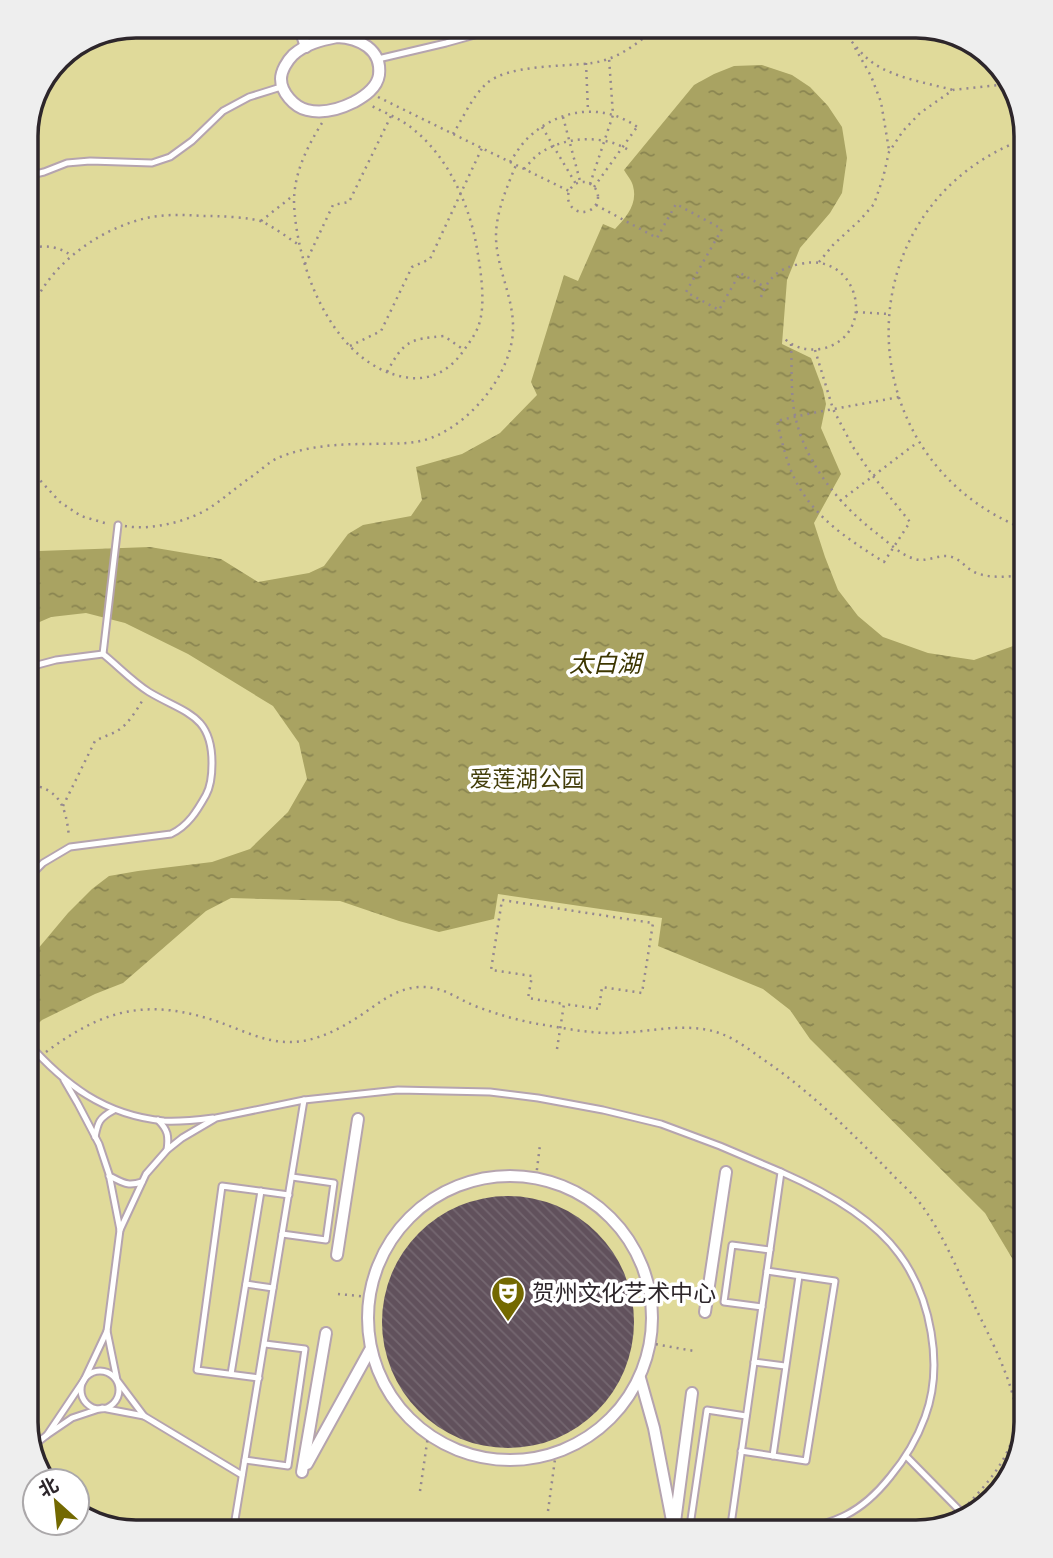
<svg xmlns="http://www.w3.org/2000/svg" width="1053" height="1558" font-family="'Work Sans','Noto Sans SC',sans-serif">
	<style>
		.park { fill: #e0da9a }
		.water { fill: url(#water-ripples) }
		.building { fill: url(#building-back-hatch) }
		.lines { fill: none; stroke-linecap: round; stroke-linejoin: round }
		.lane-casing { stroke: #b5a4af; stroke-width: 9 }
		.street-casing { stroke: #b5a4af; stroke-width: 14 }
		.path { stroke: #948790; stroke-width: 2.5; stroke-dasharray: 2 5; stroke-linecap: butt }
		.lane { stroke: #fff; stroke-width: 5 }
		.street { stroke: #fff; stroke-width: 10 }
		.labels { text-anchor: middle; stroke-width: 7; stroke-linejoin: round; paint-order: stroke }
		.park-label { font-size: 23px; fill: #443f0b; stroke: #fff }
		.poi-label { font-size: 23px; fill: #2d262b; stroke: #fff; text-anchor: start }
		.water-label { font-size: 24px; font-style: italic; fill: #3c3600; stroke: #fff }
		.rim { fill: none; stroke: #2d262b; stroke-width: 3.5 }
	</style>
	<defs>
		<pattern id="water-ripples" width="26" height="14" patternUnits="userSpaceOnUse" patternTransform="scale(1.75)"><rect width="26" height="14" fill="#a9a362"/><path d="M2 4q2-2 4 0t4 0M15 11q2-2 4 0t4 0" fill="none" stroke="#8a8551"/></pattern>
		<pattern id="building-back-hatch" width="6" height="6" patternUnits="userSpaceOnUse" patternTransform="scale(1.75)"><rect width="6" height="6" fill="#61515c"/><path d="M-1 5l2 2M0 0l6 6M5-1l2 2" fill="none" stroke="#746770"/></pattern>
	</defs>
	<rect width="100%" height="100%" fill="#fae7f3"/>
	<path class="park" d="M147 26H924L978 45 1012 82 1027 136V1422L1012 1477 971 1517 917 1532H129L77 1514V1481H45L41 1476 26 1422 27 129 63 55Z"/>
	<path class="water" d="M762 65 792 75 810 87 828 106 842 127 847 158 842 193 830 213 800 248 787 280 782 344 811 358 823 390 826 404 821 428 841 474 814 523 825 557 838 590 858 616 883 637 928 653 974 660 1027 641V1277L1021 1273 985 1213 810 1039 790 1010 763 989 658 946 662 918 498 894 494 919 439 932 399 921 340 901 231 898 206 911 123 983 95 994 42 1020 26 1035V963L68 913 92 889 109 876 138 871 212 862 250 849 288 812 307 779 299 743 273 706 188 654 125 623 86 613 51 617 26 628V543L39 551 150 547 221 559 258 582 309 573 324 566 348 534 363 525 411 516 422 500 416 467 462 454 500 433 537 395 531 382 564 275 578 281 603 224 615 229C626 218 638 204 633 186 632 181 627 175 624 170L694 85 714 74 734 66Z"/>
	<circle class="building" cx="508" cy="1322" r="126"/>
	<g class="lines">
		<g class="lane-casing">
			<g id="lane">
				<path d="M378 59 446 43 507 26"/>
				<path d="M27 176 44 172 67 163 90 161 152 163 170 157 192 141 223 111 249 97 281 87"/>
				<path d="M103 654 118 525"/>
				<path d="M26 880 43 863 70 847 171 834C188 826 197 811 206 795 211 786 212 774 212 763 212 714 184 713 149 692 133 682 118 666 103 654L56 660 26 668"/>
				<path d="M26 1041C65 1085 104 1115 164 1121 180 1122 197 1120 213 1118"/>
				<path d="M64 1080 78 1104 99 1144 109 1174 120 1230 107 1331 117 1380 144 1416"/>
				<path d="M158 1120C168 1130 169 1136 167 1150"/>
				<path d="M95 1137C98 1122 99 1118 114 1110"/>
				<path d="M781 1172C822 1190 872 1217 899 1254 931 1297 944 1366 925 1417 917 1439 905 1459 890 1477 878 1492 864 1506 846 1515 831 1523 812 1527 795 1532"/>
				<path d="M109 1176C123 1182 126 1187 142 1182"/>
				<path d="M120 1230 146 1174 167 1150 182 1138 216 1118 304 1100 398 1090 490 1092 538 1098 603 1110 661 1124 720 1146 781 1172 730 1532"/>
				<path d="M282 1234 326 1240 334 1183 292 1177"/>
				<path d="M246 1284 273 1288"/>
				<path d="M762 1307 724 1302 732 1245 770 1250"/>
				<path d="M107 1331 84 1380 47 1435 72 1418 102 1408 144 1416 242 1475"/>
				<path d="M754 1362 785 1366"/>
				<circle cx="100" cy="1390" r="19"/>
				<path d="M231 1374 261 1191"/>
				<path d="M259 1378 197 1370 222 1186 289 1195"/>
				<path d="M33 1446 47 1435"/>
				<path d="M741 1451 806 1461 835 1281 767 1271"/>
				<path d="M773 1456 799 1276"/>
				<path d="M906 1456 967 1518"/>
				<path d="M245 1460 288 1466 305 1349 265 1344"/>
				<path d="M675 1522 716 1532"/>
				<path d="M690 1526 707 1410 746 1416"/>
				<path d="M233 1532 304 1100"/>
			</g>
		</g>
		<g class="street-casing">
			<g id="street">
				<path d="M299 26 306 47"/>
				<path d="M337 37C359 38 382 49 379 75 377 88 365 96 354 102 340 109 323 114 307 110 294 107 281 92 281 79 281 71 287 61 293 55 305 44 322 40 337 37Z"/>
				<circle cx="510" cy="1318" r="142"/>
				<path d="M337 1255 358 1119"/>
				<path d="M705 1312 726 1172"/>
				<path d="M640 1378 654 1428 674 1531"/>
				<path d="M307 1464 370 1350"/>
				<path d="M302 1472 326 1333"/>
				<path d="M675 1522 692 1393"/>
			</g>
		</g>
		<g class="path">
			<path d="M838 26C850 38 859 53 873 63 895 78 927 83 953 90"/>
			<path d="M855 48 871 76 881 102 889 150"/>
			<path d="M586 63 588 111"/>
			<path d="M378 97 569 191"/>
			<path d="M563 117 580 181"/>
			<path d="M322 123C307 147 294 173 294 202 296 268 335 370 411 378 434 380 452 368 464 350 469 343 475 335 478 327 487 305 480 266 476 243 467 197 442 145 400 120 391 115 381 111 372 106"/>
			<path d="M542 127 576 184"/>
			<path d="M453 134C463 118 472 97 486 84 508 64 564 67 592 63 619 59 638 43 658 26"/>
			<path d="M510 162C516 153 522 143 530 136 562 107 606 103 640 129"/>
			<path d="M524 169C529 164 534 157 540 153 566 136 604 134 630 151"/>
			<circle cx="583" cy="197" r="15"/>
			<path d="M590 184 613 115 609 58"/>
			<path d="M594 187 637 127"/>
			<path d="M596 205 657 238 676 204 722 229 686 292 719 310 740 273 765 287"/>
			<path d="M261 221 294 195"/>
			<path d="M26 249C44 245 57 245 72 256"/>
			<path d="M819 262 833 245 860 220 874 204 883 178 889 152 903 131 920 113 953 90 1008 84 1012 82"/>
			<path d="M305 264 333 205 349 202 391 116"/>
			<path d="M761 297C768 277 780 268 800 264 860 250 879 337 821 349 807 351 795 348 785 339"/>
			<path d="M856 312 888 314"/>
			<path d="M26 323C30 315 33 306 37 298 59 257 106 226 151 217 169 214 187 215 205 216 218 216 251 217 263 222 275 228 287 237 299 245"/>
			<path d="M791 344C792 364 791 384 793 403 799 455 835 501 875 532 887 541 900 555 915 559 927 563 939 553 952 557 960 559 966 568 974 572 990 579 1010 577 1027 574"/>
			<path d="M350 346 381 331 412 267 430 259 482 148"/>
			<path d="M815 350 833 409 853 447 873 476 910 522 884 562C846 538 810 515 792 473 785 456 781 438 777 421 817 411 858 405 899 397"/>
			<path d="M387 372C404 341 409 339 444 336L464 350"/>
			<path d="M26 449 38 478 60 502 81 516 108 524"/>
			<path d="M840 501 918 442"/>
			<path d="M125 526C151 531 190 521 211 507 226 497 239 485 254 475 262 469 270 461 280 457 310 445 341 444 373 444 393 443 412 445 431 438 473 422 515 370 513 324 512 294 496 266 496 236 496 212 507 187 516 165"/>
			<path d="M1027 530C844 460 841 205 1027 138"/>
			<path d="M26 784C61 788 66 808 69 837"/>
			<path d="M63 806 95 741C102 737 110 735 117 731 129 724 137 709 144 698"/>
			<path d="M557 1049 564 1004 528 998 532 976 491 970 502 900 653 923 642 993 602 987 599 1009 564 1004"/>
			<path d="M46 1052C105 1008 149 998 219 1022 241 1030 265 1042 288 1042 309 1043 332 1033 350 1022 373 1009 392 988 420 987 442 986 456 998 475 1006 496 1014 517 1020 538 1024 564 1028 591 1034 617 1033 651 1032 688 1021 722 1034 735 1039 749 1049 761 1058 809 1090 849 1130 889 1171 901 1184 916 1196 925 1210 946 1240 960 1276 976 1309 989 1335 1015 1386 1016 1414 1017 1449 991 1480 968 1504"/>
			<path d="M26 1071 33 1063"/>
			<path d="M536 1177 540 1145"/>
			<path d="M338 1294 369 1297"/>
			<path d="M649 1343 694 1351"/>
			<path d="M420 1491 428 1436"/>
			<path d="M548 1511 556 1452"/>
		</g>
		<use href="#lane" class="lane"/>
		<use href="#street" class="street"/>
	</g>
	<defs>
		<g id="theatre-pin" transform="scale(1.75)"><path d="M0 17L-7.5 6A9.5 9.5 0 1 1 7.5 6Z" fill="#736901" stroke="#fff"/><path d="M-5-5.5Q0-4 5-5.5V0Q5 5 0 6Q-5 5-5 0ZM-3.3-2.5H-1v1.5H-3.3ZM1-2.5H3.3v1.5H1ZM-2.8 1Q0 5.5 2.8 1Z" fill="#fff"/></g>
	</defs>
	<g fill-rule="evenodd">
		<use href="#theatre-pin" x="508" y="1293"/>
	</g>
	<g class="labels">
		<g class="park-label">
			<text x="527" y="787">爱莲湖公园</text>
		</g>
		<g class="poi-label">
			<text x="532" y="1301">贺州文化艺术中心</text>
		</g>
		<g class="water-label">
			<text x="605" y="672">太白湖</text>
		</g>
	</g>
	<path d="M0 0H1053V1558H0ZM136 38H916A98 98 0 0 1 1014 136V1422A98 98 0 0 1 916 1520H136A98 98 0 0 1 38 1422V136A98 98 0 0 1 136 38Z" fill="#eee" fill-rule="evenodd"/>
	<path class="rim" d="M136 38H916A98 98 0 0 1 1014 136V1422A98 98 0 0 1 916 1520H136A98 98 0 0 1 38 1422V136A98 98 0 0 1 136 38Z"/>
	<g transform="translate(56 1502) rotate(333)"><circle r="33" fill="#ffffff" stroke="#aba8aa" stroke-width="2"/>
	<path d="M0-5L12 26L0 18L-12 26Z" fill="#736901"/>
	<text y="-10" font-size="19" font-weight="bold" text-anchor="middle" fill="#2d262b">北</text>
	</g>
</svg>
